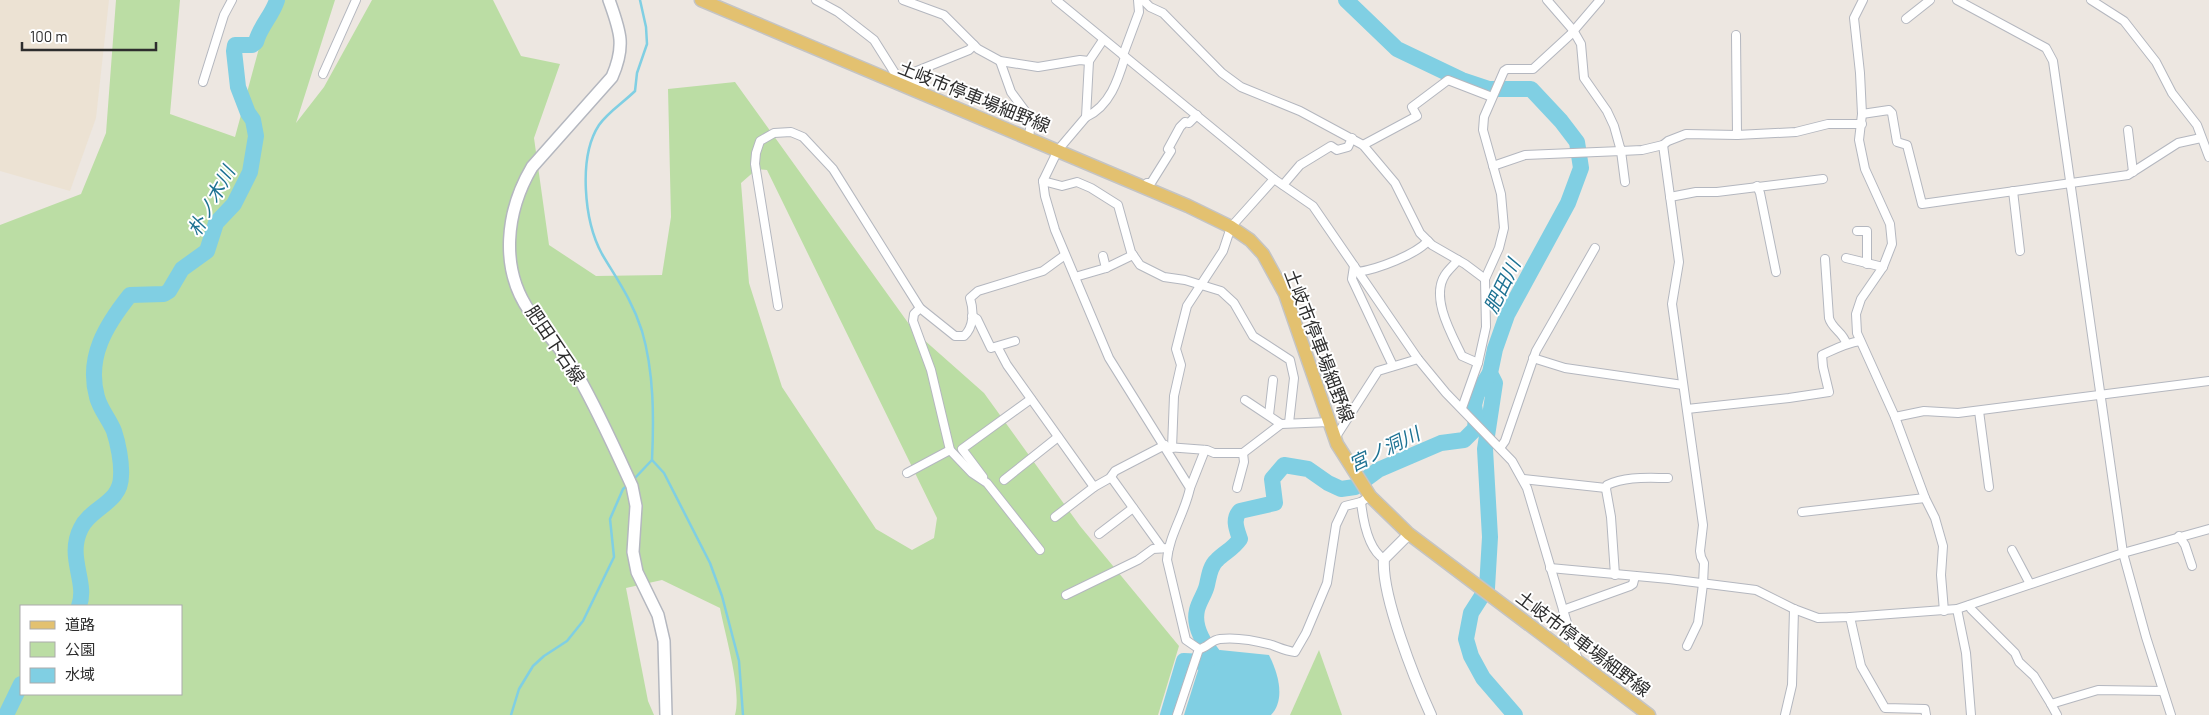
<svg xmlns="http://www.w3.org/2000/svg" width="2209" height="715" font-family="Barlow,'Noto Sans JP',sans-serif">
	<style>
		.education { fill: #ece2d3 }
		.green { fill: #bbdda4; fill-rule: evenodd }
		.water { fill: #80cfe3 }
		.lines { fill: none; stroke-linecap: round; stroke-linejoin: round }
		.stream { stroke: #80cfe3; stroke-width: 2.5 }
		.river { stroke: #80cfe3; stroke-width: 16 }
		.minor-casing { stroke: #b4b7bf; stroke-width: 10 }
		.tertiary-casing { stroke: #b4b7bf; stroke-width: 12 }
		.secondary-casing { stroke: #b4b7bf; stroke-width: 14 }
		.primary-casing { stroke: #c4c4c4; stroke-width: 15 }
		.minor { stroke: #fff; stroke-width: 8 }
		.tertiary { stroke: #fff; stroke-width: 10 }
		.secondary { stroke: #fff; stroke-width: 11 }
		.primary { stroke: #e3c170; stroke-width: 12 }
		.labels { text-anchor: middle; stroke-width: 4; stroke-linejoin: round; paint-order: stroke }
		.street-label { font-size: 18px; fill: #2d2d2d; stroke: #fff }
		.water-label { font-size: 19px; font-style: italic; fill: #1c7192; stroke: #fff }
	</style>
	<rect width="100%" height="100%" fill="#ede7e1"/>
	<path class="education" d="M0 0H109L96 118 70 191 0 171Z"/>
	<g class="green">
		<path d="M116 0H180L170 114 235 137 272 0H335L296 123 324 87 372 0H493L521 56 560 64 534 138 549 245 596 276 662 275 671 217 668 89 735 82 914 331 984 393 1080 526 1179 646 1158 715H735C742 690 725 635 720 608L662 580 626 588 648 701 654 715H0V225L81 194 106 133ZM757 169 767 170 937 518 934 538 912 550 876 529 782 387 749 283 741 183ZM21 606H181V694H21Z"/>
		<path d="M1319 650 1342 715H1290Z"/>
	</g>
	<path class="water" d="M1220 650 1269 655C1278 673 1286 699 1271 715H1184L1201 661Z"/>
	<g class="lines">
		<g class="stream">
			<path d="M652 460 664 473 710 563 722 596 739 661 743 715"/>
			<path d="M634 479 652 460C654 418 654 372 642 331 632 300 618 281 602 254 584 221 578 157 599 125 608 112 624 102 635 91L637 73 647 44 646 27 640 0"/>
			<path d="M511 715 519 689 533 666 544 656 567 641 583 621 614 557 610 519 623 489 628 485"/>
		</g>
		<g class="river">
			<path d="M1346 0 1397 49 1462 80 1489 89H1531L1561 121 1577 142 1581 168 1568 203 1507 315 1495 349 1490 373 1495 383 1485 449 1490 537 1487 588 1471 613 1466 639 1471 656 1483 678 1515 715"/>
			<path d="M79 606C88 582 66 557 81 528 91 507 121 503 121 476 122 463 118 443 114 431 109 419 100 409 97 397 86 357 106 325 130 295L164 294 169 291 182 269 207 251 216 223 234 204 250 172 256 136 253 120 248 113 238 87 234 51 235 45H252L256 42C260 26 272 16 277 0"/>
			<path d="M6 715 21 684"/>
			<path d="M1168 715 1184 661 1204 662 1214 656C1204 644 1193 627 1197 610 1199 601 1205 594 1207 585 1209 576 1210 566 1217 560 1225 552 1233 549 1240 539 1237 530 1232 519 1240 511L1275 503 1272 479 1284 465 1308 469 1328 483 1341 489 1355 487 1378 470 1441 443 1464 440 1475 429 1476 417 1474 405 1477 394 1490 373"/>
		</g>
		<g class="minor-casing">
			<g id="minor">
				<path d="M816 0 838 12 874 40 896 75 923 88"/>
				<path d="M903 0 944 15 978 49 1000 61 1038 67 1080 60 1089 61"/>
				<path d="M1056 0 1274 179 1313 206 1418 359 1446 393 1512 461 1527 488 1578 660"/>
				<path d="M1143 0 1150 7 1163 13 1222 73 1241 87 1300 111 1363 145 1395 183 1420 233 1432 245 1465 264 1485 279"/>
				<path d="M1547 0 1573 30 1581 44 1584 78 1607 111 1614 126 1621 151 1642 150 1663 145 1668 141 1686 134 1737 135 1796 132 1828 124H1862"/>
				<path d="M1863 0 1854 18 1860 73 1862 114 1859 140 1865 169 1890 224 1892 244 1883 267 1861 299 1856 314 1857 333 1895 417 1925 498 1935 518 1943 546 1941 575 1944 611"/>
				<path d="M1957 0 2046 48 2053 61 2123 553 2146 637 2171 715"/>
				<path d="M2091 0 2124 21 2156 62 2172 93 2197 125 2209 157"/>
				<path d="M1906 19 1930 0"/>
				<path d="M1736 35 1737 135"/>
				<path d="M1103 40 1089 61 1086 117 1058 150 1043 181 1045 196 1055 230 1109 358 1190 488C1185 513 1169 535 1167 560L1186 640 1199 649 1177 715"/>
				<path d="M1123 55 1139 12 1138 0"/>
				<path d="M1000 61 1011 92 1031 119 1029 138"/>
				<path d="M323 74 356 0"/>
				<path d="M902 77 969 50 974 45"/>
				<path d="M203 82 224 15 232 0"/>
				<path d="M1862 114 1889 110 1892 113 1897 142 1907 145 1922 204 2128 175 2178 143 2201 138"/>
				<path d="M1086 117C1110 106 1118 80 1125 57"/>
				<path d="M2128 130 2133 172"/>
				<path d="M1363 145 1417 116 1412 107 1448 80 1492 97"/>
				<path d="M1663 145 1679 262 1672 304 1703 525 1700 551 1701 557 1704 563 1703 584 1698 623 1687 646"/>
				<path d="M1493 166 1525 155 1621 151 1625 182"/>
				<path d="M1043 181 1062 186 1077 182 1091 188 1118 205 1131 252 1140 265 1164 277 1185 280 1221 291 1234 303 1253 336 1290 360 1294 378 1289 423"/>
				<path d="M1283 185 1300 165 1331 146 1337 150 1348 147 1352 138"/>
				<path d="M1757 186 1760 193 1776 272"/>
				<path d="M1143 187 1147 183H1151L1171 151 1168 149 1180 127 1185 122 1189 123 1197 115"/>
				<path d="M2013 191 2020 251"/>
				<path d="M1670 197 1696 192H1717L1823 179"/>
				<path d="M1857 231H1867V264"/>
				<path d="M1846 258 1883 267"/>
				<path d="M1825 259 1829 318C1832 329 1843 332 1846 343"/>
				<path d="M1458 260C1454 265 1448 270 1445 275 1430 298 1452 335 1462 356L1478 363"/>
				<path d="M1354 266 1352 279 1393 366"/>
				<path d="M1106 268 1133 255"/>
				<path d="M1358 272C1378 269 1415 255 1428 241"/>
				<path d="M1075 277 1106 268 1103 256"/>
				<path d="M778 306 755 164 756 153 760 141 774 133 791 132 803 137 833 169 920 308 955 336H964C974 327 974 311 970 298L978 291 1043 271 1065 255"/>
				<path d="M972 316 977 319 991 348 1015 341"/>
				<path d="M998 348 1007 365 1094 487 1110 478 1115 471 1165 445"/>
				<path d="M1533 358 1565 368 1683 385"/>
				<path d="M1245 400 1281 424"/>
				<path d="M1462 408 1478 363 1486 327 1485 279 1499 248 1504 228 1501 194 1483 130 1484 117 1504 71 1507 69H1533L1570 35 1600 0"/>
				<path d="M1687 409 1789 398 1829 392 1823 367 1822 355C1835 349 1846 343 1860 341"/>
				<path d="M1979 411 1989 487"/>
				<path d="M1269 415 1273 380"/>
				<path d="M1895 417 1924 411 1958 413 2209 381"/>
				<path d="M1335 438 1378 371 1418 359"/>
				<path d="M1167 447 1207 450 1214 453H1243L1281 424 1330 422"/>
				<path d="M1172 448 1174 396 1181 365 1176 349 1187 306 1223 251 1231 227 1274 179"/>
				<path d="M1500 448 1505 441 1536 351 1595 248"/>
				<path d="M950 450 972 473 987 483 1040 550"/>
				<path d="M907 473 950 450 931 370 913 321 914 314 920 308"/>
				<path d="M983 477 962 449 1031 399"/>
				<path d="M1111 477 1162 548"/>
				<path d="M1523 479 1606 488"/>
				<path d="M1004 480 1058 437"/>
				<path d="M1190 488 1205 450"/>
				<path d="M1237 488 1244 462 1243 453"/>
				<path d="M1361 502C1363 520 1368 549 1384 559"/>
				<path d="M1802 512 1925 498"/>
				<path d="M1055 517 1094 487"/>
				<path d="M1099 534 1133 508"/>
				<path d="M2179 536 2185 545 2192 566"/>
				<path d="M2012 550 2030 584"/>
				<path d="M1550 568 1669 579 1756 590 1794 609 1818 618 1850 617 1957 609 2123 553 2209 529"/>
				<path d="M1615 575 1611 517 1606 489 1607 485C1626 476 1648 478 1668 478"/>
				<path d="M1066 595 1138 560 1153 549 1169 548"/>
				<path d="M1970 605 1971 609 2015 653 2019 662 2034 676 2051 704"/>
				<path d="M1957 609 1966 653 1971 715"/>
				<path d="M1563 610 1630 586 1633 584 1635 576"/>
				<path d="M1850 617 1861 666 1885 708 1925 709 1926 715"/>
				<path d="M1199 649C1207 648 1211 640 1220 639 1235 637 1257 641 1272 645 1280 648 1286 651 1295 652L1306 633 1327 583 1336 525 1345 506 1361 502 1370 496"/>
				<path d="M1785 715 1792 685 1794 609"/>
				<path d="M2057 715 2051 704 2098 690 2163 691"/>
			</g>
		</g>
		<g class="tertiary-casing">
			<path id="tertiary" d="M1409 534 1384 559C1381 595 1415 680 1431 715"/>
		</g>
		<g class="secondary-casing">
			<path id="secondary" d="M609 0C620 31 626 45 612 77L532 167C506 211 499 268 530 312 546 333 565 352 578 376 598 411 615 449 632 486L636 506 633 552 637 572 658 615 664 641 666 715"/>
		</g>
		<g class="primary-casing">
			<path id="primary" d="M701 0 1188 206 1231 227 1250 240 1263 254 1285 294 1337 444 1370 496 1409 534 1649 715"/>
		</g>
		<use href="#minor" class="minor"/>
		<use href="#tertiary" class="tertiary"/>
		<use href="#secondary" class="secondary"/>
		<use href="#primary" class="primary"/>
	</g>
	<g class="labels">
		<g class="street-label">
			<text transform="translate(974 97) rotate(22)" y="6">土岐市停車場細野線</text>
			<text transform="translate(555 345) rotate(56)" y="6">肥田下石線</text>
			<text transform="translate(1319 346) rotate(69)" y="6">土岐市停車場細野線</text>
			<text transform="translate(1583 644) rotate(37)" y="6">土岐市停車場細野線</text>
		</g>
		<g class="water-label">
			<text transform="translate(211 201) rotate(-61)" y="7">朴ノ木川</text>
			<text transform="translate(1502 286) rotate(-64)" y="7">肥田川</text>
			<text transform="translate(1384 449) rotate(-26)" y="7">宮ノ洞川</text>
		</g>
	</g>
	<rect x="20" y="605" width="162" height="90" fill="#ffffff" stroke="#ababab"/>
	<rect x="30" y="621" width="25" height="8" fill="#e3c170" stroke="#ababab"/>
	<text x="65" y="630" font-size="15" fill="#2d2d2d">道路</text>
	<rect x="30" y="642" width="25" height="15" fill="#bbdda4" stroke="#ababab"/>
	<text x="65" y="655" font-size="15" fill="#2d2d2d">公園</text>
	<rect x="30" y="668" width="25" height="15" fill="#80cfe3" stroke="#ababab"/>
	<text x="65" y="680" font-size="15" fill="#2d2d2d">水域</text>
	<path d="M22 42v8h134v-8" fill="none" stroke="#2d2d2d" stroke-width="2.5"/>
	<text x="30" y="42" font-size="15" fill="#2d2d2d" stroke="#ffffff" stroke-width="4" paint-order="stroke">100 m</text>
</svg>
